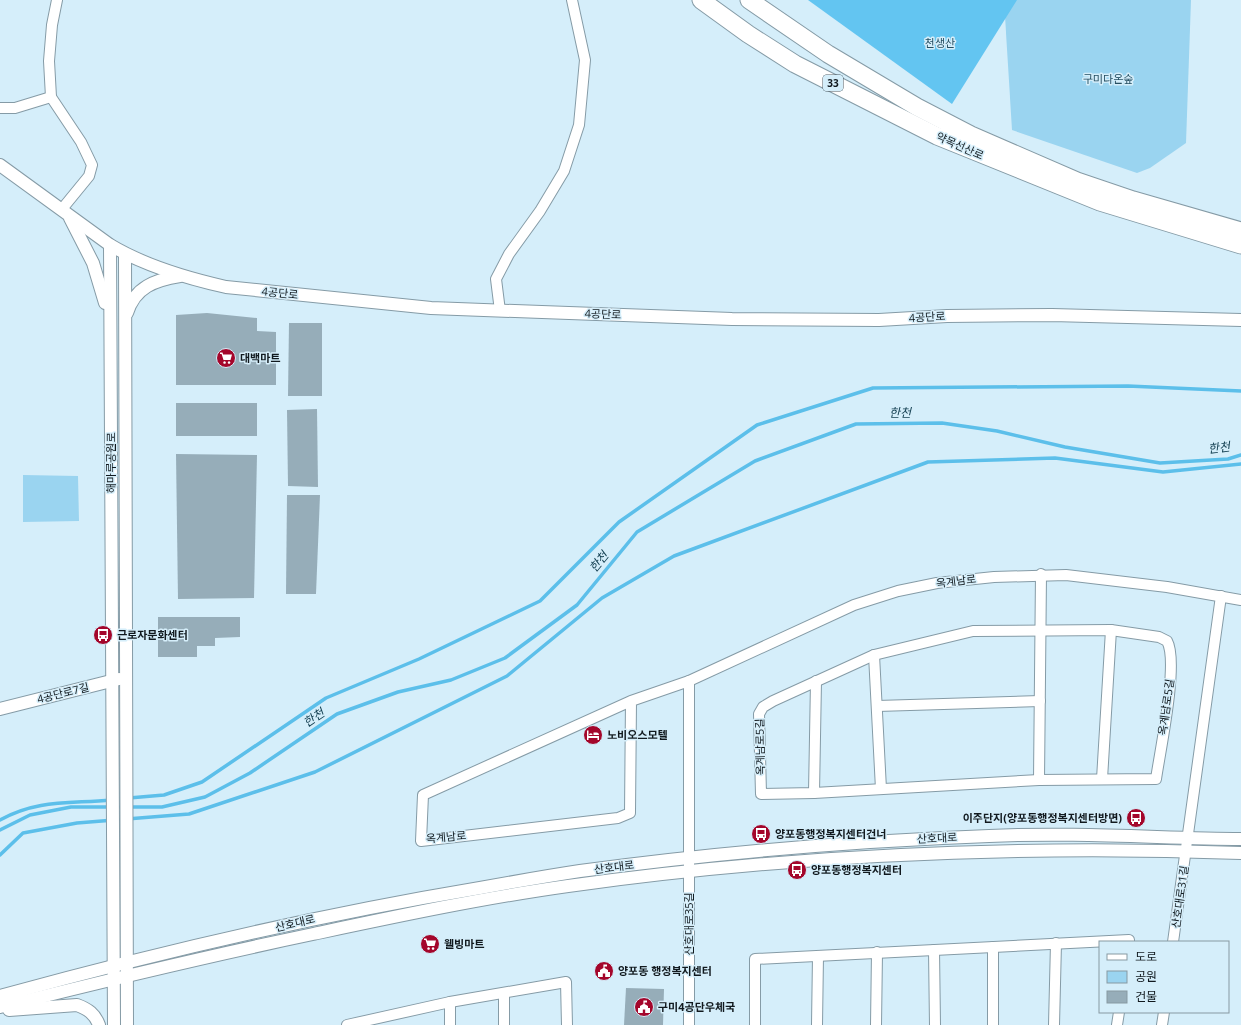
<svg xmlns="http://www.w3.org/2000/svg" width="1241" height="1025" font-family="'Open Sans','Noto Sans KR',sans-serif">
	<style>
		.green { fill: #9ad4f0 }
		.forest { fill: #63c5f1 }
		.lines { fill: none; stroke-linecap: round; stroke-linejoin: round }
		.stream { stroke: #5cbfea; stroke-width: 3.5 }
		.building { fill: #96adb9 }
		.minor-casing { stroke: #859ba6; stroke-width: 12 }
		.tertiary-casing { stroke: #859ba6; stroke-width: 14 }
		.trunk-casing { stroke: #859ba6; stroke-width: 19 }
		.minor { stroke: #fff; stroke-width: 10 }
		.tertiary { stroke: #fff; stroke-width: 12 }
		.trunk { stroke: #fff; stroke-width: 17 }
		.labels { text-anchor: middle; stroke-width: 3; stroke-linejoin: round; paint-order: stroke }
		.shield { fill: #d5eefa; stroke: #4c5960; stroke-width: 1 }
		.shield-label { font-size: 10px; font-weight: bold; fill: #11191e }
		.park-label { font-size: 11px; fill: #254f62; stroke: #d5eefa }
		.street-label { font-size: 11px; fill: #11191e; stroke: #d5eefa }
		.poi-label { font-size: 11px; font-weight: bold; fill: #11191e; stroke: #d5eefa; text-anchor: start }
		.water-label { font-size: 12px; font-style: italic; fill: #144052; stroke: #d5eefa }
	</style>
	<rect width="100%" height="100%" fill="#d5eefa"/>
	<g class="green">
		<path d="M1004 0H1191L1186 143 1150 168 1137 173 1012 130Z"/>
		<path d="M23 475 78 476 79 521 23 522Z"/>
	</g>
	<path class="forest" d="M808 0H1017L952 104Z"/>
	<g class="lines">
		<g class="stream">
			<path d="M129 798 164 795 202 782 326 698 419 659 540 601 619 522 757 425 873 388 1128 386 1241 391"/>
			<path d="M0 820C38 799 70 804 111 800"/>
			<path d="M0 830 30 815 71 807H162L205 797 250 773 337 714 398 692 451 680 505 658 577 605 637 532 755 461 856 424 942 423 997 431 1065 447 1160 463 1228 459 1241 455"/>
			<path d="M0 855 23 833 77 823 189 814 315 772 507 676 602 598 674 556 928 462 1055 458 1163 472 1241 464"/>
		</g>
	</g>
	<g class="building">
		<path d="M207 313 257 318V331L276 332V385H176V315Z"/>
		<path d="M289 323H322V396H288Z"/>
		<rect x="176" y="403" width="81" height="33"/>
		<path d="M317 409 318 487 288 486 287 410Z"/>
		<path d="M176 454 257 455 254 598 178 599Z"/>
		<path d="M287 495H320L316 594H286Z"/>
		<path d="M158 617H240V637L215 638V646H197V657H158Z"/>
		<path d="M626 988 664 989 663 1025H624Z"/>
	</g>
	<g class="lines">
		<g class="minor-casing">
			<g id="minor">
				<path d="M57 0 52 25 49 61 51 97 81 142 92 165 89 176 62 209"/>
				<path d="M0 108H15L51 97"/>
				<path d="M500 311 496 279 509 254 540 211 564 171 579 125 585 60 572 0"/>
				<path d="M1111 630 1159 637 1167 641C1179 662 1160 751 1156 779L1039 780 814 793 761 794 759 714 763 707 773 701 874 655 973 631Z"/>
				<path d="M874 655 881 789"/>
				<path d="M689 681V1025"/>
				<path d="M631 701 630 813 618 818 421 841 423 795 631 701 689 681 854 605 898 591 937 583 994 577 1066 575 1167 587 1241 600"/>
				<path d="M877 706 1040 701"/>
				<path d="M1102 779 1111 630"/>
				<path d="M1039 780 1041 574"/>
				<path d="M814 793 816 681"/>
				<path d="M1173 942 1221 596"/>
				<path d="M993 947V1025"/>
				<path d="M934 950 935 1025"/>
				<path d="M347 1025 450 1002 566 982 567 1025"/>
				<path d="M450 1025V1002"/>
				<path d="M504 1025V993"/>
				<path d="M755 1025V959L1129 940V942"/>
				<path d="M817 1025 818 956"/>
				<path d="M876 1025 877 952"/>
				<path d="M1054 1025 1056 943"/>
				<path d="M1117 1025 1119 1012"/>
				<path d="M1162 1025 1164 1012"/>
			</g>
		</g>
		<g class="tertiary-casing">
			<g id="tertiary">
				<path d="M0 165 110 245C145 266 186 278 226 287L431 308 732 319 879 320 947 316 1052 315 1241 320"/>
				<path d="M70 218 93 263 105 303"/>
				<path d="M110 245 114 1025"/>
				<path d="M125 254 127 1025"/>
				<path d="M127 313C135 287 155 280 180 276"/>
				<path d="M0 709 119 679"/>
				<path d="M0 996C159 952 318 915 480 888 513 882 547 876 580 871 715 853 852 841 989 836 1073 832 1157 838 1241 839"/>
				<path d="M0 1007C104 981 208 956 313 934 398 916 482 898 568 886 790 855 1017 845 1241 853"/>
				<path d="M9 1010 77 1005C88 1009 95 1014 99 1025"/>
			</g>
		</g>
		<g class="trunk-casing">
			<g id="trunk">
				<path d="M701 0 748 34 795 64 937 136 1100 202 1241 245"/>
				<path d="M749 0 828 54 917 107 971 135 1077 181 1133 200 1241 231"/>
			</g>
		</g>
		<use href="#minor" class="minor"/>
		<use href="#tertiary" class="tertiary"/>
		<use href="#trunk" class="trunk"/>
	</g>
	<defs>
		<g id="supermarket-disc" transform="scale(1)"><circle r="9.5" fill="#a4062b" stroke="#d5eefa"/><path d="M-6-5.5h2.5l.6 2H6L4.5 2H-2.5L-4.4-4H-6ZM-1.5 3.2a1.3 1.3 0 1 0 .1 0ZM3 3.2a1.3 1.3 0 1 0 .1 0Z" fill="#fff"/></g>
		<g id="bus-disc" transform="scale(1)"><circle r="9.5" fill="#a4062b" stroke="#d5eefa"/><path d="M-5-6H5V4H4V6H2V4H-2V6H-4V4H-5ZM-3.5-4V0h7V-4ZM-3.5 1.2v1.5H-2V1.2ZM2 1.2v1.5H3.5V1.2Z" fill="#fff"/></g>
		<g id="hotel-disc" transform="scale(1)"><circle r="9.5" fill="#a4062b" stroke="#d5eefa"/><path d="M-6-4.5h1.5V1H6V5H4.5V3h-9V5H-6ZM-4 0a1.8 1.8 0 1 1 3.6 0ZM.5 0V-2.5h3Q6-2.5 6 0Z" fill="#fff"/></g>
		<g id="civic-disc" transform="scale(1)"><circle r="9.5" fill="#a4062b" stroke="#d5eefa"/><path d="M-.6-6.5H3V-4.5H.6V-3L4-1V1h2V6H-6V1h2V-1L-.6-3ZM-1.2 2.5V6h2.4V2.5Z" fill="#fff"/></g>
	</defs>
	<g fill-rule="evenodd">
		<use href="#supermarket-disc" x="226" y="358"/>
		<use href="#bus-disc" x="103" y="635"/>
		<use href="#hotel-disc" x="593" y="735"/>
		<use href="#bus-disc" x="1136" y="818"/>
		<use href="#bus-disc" x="761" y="834"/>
		<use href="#bus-disc" x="797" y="870"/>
		<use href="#supermarket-disc" x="430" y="944"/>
		<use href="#civic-disc" x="604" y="971"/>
		<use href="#civic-disc" x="644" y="1007"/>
	</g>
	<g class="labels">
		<rect class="shield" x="823" y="75" width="20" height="16" rx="3"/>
		<g class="shield-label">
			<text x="833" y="87">33</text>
		</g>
		<g class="park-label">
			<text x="940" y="47">천생산</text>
			<text x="1108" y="83">구미다온숲</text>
		</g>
		<g class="street-label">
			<text transform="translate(960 146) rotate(24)" y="4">약목선산로</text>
			<text transform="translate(280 293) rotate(6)" y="4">4공단로</text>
			<text transform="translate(603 314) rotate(2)" y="4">4공단로</text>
			<text transform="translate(927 317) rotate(-3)" y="4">4공단로</text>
			<text transform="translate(111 463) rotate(-90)" y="4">해마루공원로</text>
			<text transform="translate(956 581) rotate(-7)" y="4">옥계남로</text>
			<text transform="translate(63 693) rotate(-14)" y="4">4공단로7길</text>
			<text transform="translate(1166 707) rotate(-82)" y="4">옥계남로5길</text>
			<text transform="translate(760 747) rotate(-91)" y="4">옥계남로5길</text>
			<text transform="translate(446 837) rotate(-5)" y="4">옥계남로</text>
			<text transform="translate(937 838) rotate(-3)" y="4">산호대로</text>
			<text transform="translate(614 867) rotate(-7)" y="4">산호대로</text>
			<text transform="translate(1180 897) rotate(-82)" y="4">산호대로31길</text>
			<text transform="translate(295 923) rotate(-13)" y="4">산호대로</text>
			<text transform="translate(689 924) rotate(-90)" y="4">산호대로35길</text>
		</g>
		<g class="poi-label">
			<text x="240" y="362">대백마트</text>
			<text x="117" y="639">근로자문화센터</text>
			<text x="607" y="739">노비오스모텔</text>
			<text x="1122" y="822" text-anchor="end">이주단지(양포동행정복지센터방면)</text>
			<text x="775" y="838">양포동행정복지센터건너</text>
			<text x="811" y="874">양포동행정복지센터</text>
			<text x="444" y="948">웰빙마트</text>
			<text x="618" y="975">양포동 행정복지센터</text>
			<text x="658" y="1011">구미4공단우체국</text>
		</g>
		<g class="water-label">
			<text x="900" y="417">한천</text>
			<text transform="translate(1219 448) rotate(-7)" y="4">한천</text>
			<text transform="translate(599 562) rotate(-51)" y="4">한천</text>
			<text transform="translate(314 718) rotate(-34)" y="4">한천</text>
		</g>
	</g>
	<rect x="1099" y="941" width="130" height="72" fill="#d5eefa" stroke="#8799a2"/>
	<rect x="1107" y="954" width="20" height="6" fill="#ffffff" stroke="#8799a2"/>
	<text x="1135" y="961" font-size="12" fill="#11191e">도로</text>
	<rect x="1107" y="971" width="20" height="12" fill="#9ad4f0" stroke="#8799a2"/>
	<text x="1135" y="981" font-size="12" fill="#11191e">공원</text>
	<rect x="1107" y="991" width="20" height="12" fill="#96adb9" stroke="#8799a2"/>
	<text x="1135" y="1001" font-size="12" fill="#11191e">건물</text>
</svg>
